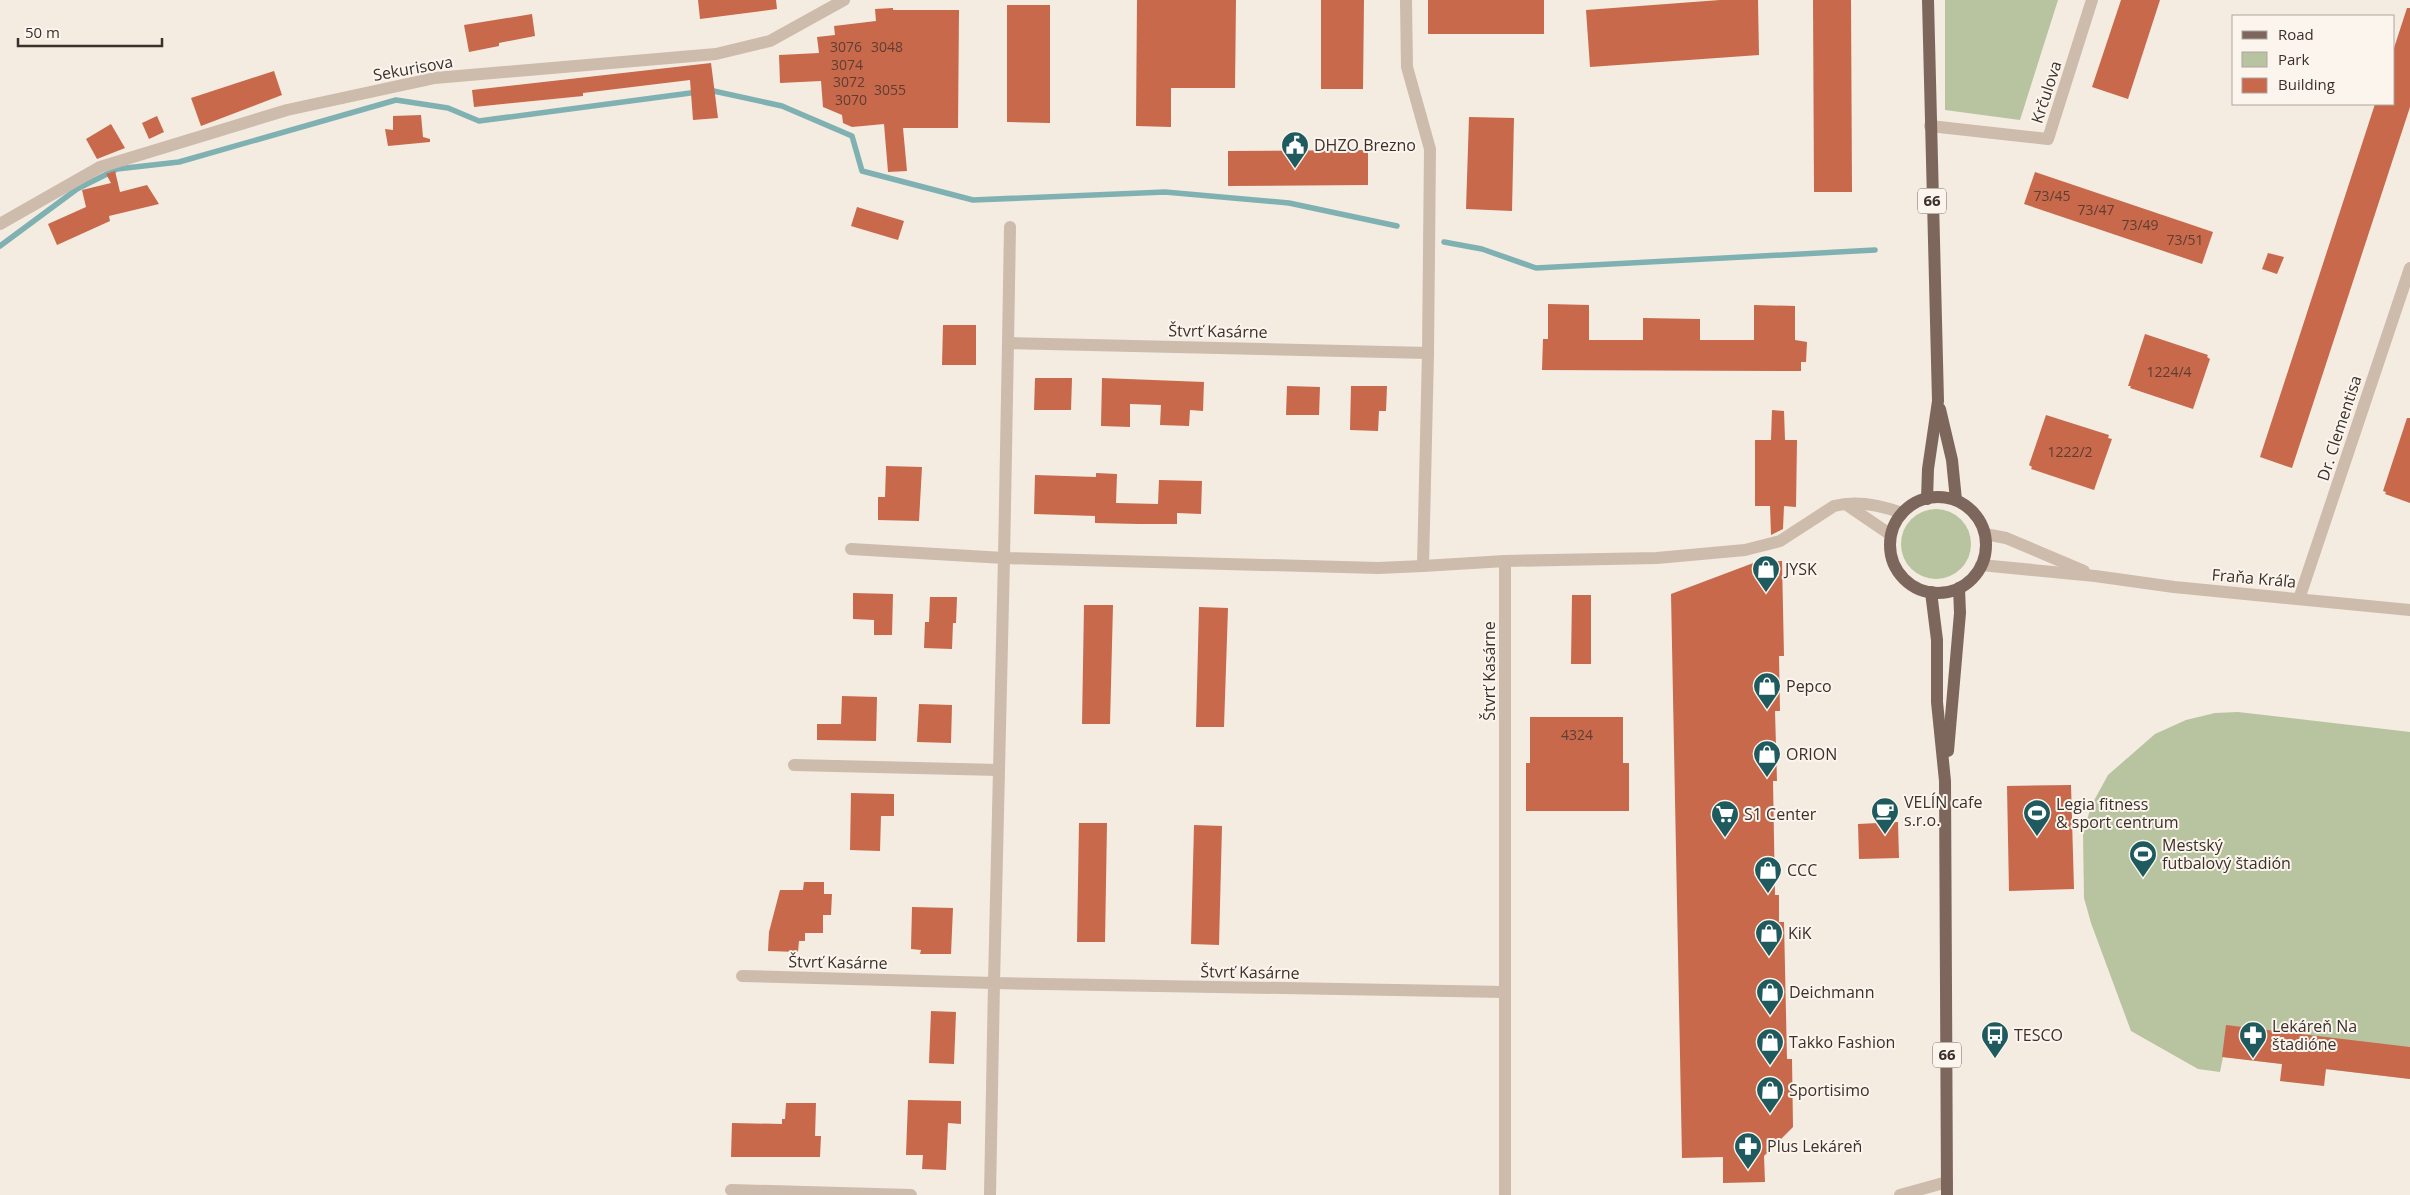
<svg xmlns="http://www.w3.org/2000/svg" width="2410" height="1195" font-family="'Open Sans',sans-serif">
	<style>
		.green { fill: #b8c4a0 }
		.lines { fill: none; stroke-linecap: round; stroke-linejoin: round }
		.stream { stroke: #7fb0b2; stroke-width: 5.5 }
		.building { fill: #c8694b }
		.minor { stroke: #cdbbac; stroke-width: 12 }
		.major { stroke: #7d675c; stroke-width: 12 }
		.labels { text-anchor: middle; stroke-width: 4; stroke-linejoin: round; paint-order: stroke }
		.number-label { font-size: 14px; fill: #5e3e33 }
		.shield { fill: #fbf5ee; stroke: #756b66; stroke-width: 1 }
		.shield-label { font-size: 15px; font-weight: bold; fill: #3b302b }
		.street-label { font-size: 16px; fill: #3b302b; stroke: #fbf5ee }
		.poi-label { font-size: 16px; fill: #3b302b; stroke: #fbf5ee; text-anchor: start }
	</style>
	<rect width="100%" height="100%" fill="#f4ebe1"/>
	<g class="green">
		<path d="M1945 0H2058L2020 120 1945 110Z"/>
		<circle cx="1936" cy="544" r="35"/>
		<path d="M2238 712 2410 732V1079L2223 1057 2220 1072 2198 1069 2131 1031 2091 923 2084 898 2083 835 2091 806 2108 775 2155 734 2186 720 2215 713Z"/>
	</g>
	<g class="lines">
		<g class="stream">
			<path d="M709 90 782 106 852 136 862 171 973 200 1165 192 1289 203 1397 226"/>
			<path d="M1444 242 1482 249 1536 268 1875 250"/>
			<path d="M0 246 77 189 117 169 179 162 396 100 448 108 479 121 698 92"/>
		</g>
	</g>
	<g class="building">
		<path d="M698 0H776L777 9 700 19Z"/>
		<path d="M1137 0H1236L1235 88H1171V127L1136 126Z"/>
		<path d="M1321 0H1364L1363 89H1321Z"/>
		<rect x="1428" y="0" width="116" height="34"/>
		<path d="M1720 0H1758L1759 55 1590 67 1586 10Z"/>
		<path d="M1813 0H1851L1852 192H1814Z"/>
		<path d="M2121 0H2160L2128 99 2092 87Z"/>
		<path d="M1007 5H1050V123L1007 122Z"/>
		<path d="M893 8V10H959L958 128H903L907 171 888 172 884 124 852 127 843 123 842 115 823 107 821 81 780 83 779 55 819 53 817 37 835 35 834 26 876 21 875 9Z"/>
		<path d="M2407 8H2410V107L2292 468 2260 457 2375 104H2394V48Z"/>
		<path d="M532 14 535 36 499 43V46L469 52 464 25Z"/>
		<path d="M711 63 718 118 693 120 690 80 583 93V96L474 107 472 90Z"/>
		<path d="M274 71 282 95 201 126 191 98Z"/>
		<path d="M421 115 423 137 430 139V142L388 146 385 129 393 130V116Z"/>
		<path d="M157 116 164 132 149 139 142 123Z"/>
		<path d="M1469 117 1514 118 1512 211 1466 209Z"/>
		<path d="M111 124 125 148 97 159 86 139Z"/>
		<path d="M1368 150V185L1228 186V151Z"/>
		<path d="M115 171 120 192 147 185 159 204 109 216 110 221 57 245 48 224 86 207 82 190 111 183 106 174Z"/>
		<path d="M2035 172 2213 232 2202 264 2024 204Z"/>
		<path d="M857 207 904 221 898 240 851 226Z"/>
		<path d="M2268 253 2284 257 2277 274 2262 269Z"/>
		<path d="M1548 304 1589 305V340H1643V318L1700 319V340H1754V305L1795 306V340L1807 342 1806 362H1801V371L1542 370 1543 339H1548Z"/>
		<path d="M943 325H976V365H942Z"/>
		<path d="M2145 334 2208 355 2207 357 2210 359 2193 409 2130 388 2131 386H2128Z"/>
		<path d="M1035 378H1072L1071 410H1034Z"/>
		<path d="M1102 378 1204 382 1203 411 1190 410 1189 426 1160 425 1161 405 1130 404V427L1101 426Z"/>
		<path d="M1287 386 1320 387 1319 415H1286Z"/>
		<path d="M1351 386H1387L1386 411H1379L1378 431 1350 430Z"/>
		<path d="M1772 410 1784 411 1785 440H1797L1796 507 1784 506 1783 529 1771 535 1770 506H1755V440H1771Z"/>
		<path d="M2046 415 2109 435 2108 438 2112 439 2094 490 2031 469 2032 467 2029 465Z"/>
		<path d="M2407 418H2410V503L2385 494 2386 492 2383 491Z"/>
		<path d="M886 466 922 467 919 521 878 520V497H885Z"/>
		<path d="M1096 473 1117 474 1116 503 1158 504 1159 480 1202 481 1201 514 1177 513V524H1139L1095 523V516L1034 514 1035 475 1096 477Z"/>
		<path d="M1782 561 1784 656H1779L1780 711H1775L1777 781H1773L1775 895H1779V922H1784L1787 1059H1792L1793 1127 1764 1156 1765 1182 1723 1183V1157L1682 1158 1671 594 1756 562Z"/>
		<path d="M853 593 893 594 892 635H874V620L853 619Z"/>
		<path d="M1572 595H1591V664H1571Z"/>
		<path d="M930 597H957L956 623H953L952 649 924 648 925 622H929Z"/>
		<path d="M1084 605H1113L1110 724H1082Z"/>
		<path d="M1199 607 1228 608 1224 727H1196Z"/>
		<path d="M842 696 877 697 876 741 817 740V724H841Z"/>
		<path d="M919 704 952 705 951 743 917 742Z"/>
		<path d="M1530 717H1623V763H1629V811H1526V763H1530Z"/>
		<path d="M2071 785 2074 889 2009 891 2007 786Z"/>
		<path d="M851 793 894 794V816H881L880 851 850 850Z"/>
		<path d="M1898 822 1899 858 1859 859 1858 824Z"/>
		<path d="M1079 823H1107L1105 942H1077Z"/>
		<path d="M1194 825 1222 826 1219 945 1191 944Z"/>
		<path d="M804 882H824V894H832L831 915H823V933H805V941H799L798 952 768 951 769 932 780 890H803Z"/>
		<path d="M912 907 953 908 951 954H920L921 950 911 949Z"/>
		<path d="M931 1011 956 1012 954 1064 929 1063Z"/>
		<path d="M2226 1025 2410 1047V1079L2326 1069 2324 1086 2280 1081 2282 1064 2222 1057Z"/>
		<path d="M908 1100 961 1101V1124L948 1123 946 1170 922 1169 923 1155H906Z"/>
		<path d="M786 1103H816L815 1136H821L820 1157H731L732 1123 782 1124V1119H785Z"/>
	</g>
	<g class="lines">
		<g class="minor">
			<path d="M1406 0 1407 67 1430 149 1428 353 1008 343 1004 558 1378 568 1423 566"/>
			<path d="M1930 126 2048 139 2092 0"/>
			<path d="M0 224 100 167 287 110 435 78 716 54 770 41 844 0"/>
			<path d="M1008 343 1010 227"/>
			<path d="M1428 353 1423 566 1505 561 1657 558 1745 550 1780 541 1834 506C1857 500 1880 505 1902 513"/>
			<path d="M1847 505 1891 535"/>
			<path d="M1985 534 2006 538 2084 571"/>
			<path d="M1981 565 2095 576 2174 587 2410 610"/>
			<path d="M2299 599 2410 268"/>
			<path d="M794 765 999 770 1004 558 851 549"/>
			<path d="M999 770 994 983 1505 992"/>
			<path d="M742 976 994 983 990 1195"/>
			<path d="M731 1190 911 1195"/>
			<path d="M1505 1195V561"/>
			<path d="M1900 1195 1947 1182"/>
		</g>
		<g class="major">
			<path d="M1940 409 1952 460 1956 500"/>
			<circle cx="1938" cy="545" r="48"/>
			<path d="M1927 499 1928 469 1938 401 1928 0"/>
			<path d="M1931 592 1937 640V702L1945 781 1947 1195"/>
			<path d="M1948 751 1960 613 1959 588"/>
		</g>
	</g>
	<defs>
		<g id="civic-pin" transform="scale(1.4375)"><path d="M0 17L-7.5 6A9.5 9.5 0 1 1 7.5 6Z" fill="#1f5a5e" stroke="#fbf5ee"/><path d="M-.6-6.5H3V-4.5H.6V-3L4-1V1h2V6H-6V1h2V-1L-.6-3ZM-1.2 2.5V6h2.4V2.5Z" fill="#fff"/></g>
		<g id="shop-pin" transform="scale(1.4375)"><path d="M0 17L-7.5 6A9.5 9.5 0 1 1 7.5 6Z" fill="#1f5a5e" stroke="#fbf5ee"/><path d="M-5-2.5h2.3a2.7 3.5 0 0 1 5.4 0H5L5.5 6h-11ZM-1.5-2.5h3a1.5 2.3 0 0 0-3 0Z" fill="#fff"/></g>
		<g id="cafe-pin" transform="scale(1.4375)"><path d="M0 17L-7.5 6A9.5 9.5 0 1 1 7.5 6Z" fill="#1f5a5e" stroke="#fbf5ee"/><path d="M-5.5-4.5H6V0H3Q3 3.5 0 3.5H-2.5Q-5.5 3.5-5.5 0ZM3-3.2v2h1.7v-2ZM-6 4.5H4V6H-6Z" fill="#fff"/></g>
		<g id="stadium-pin" transform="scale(1.4375)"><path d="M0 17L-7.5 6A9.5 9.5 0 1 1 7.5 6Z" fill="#1f5a5e" stroke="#fbf5ee"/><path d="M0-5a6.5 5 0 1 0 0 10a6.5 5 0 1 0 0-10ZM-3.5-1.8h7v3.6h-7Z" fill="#fff"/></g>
		<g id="supermarket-pin" transform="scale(1.4375)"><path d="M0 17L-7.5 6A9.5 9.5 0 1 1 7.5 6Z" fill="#1f5a5e" stroke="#fbf5ee"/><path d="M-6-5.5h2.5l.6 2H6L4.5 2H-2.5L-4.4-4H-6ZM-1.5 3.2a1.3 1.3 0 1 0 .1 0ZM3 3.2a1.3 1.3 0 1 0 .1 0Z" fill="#fff"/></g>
		<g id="bus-pin" transform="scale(1.4375)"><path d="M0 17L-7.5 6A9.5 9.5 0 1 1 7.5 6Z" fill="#1f5a5e" stroke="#fbf5ee"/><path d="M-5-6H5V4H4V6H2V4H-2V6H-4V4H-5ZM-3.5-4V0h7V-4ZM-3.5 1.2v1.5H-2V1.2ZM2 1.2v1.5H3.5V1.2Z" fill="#fff"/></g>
		<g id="pharmacy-pin" transform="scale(1.4375)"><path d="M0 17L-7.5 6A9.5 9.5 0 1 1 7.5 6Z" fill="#1f5a5e" stroke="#fbf5ee"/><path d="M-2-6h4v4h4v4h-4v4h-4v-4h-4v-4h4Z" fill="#fff"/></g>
	</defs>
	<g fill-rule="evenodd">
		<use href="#civic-pin" x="1295" y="145"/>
		<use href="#shop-pin" x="1766" y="569"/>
		<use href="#shop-pin" x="1767" y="686"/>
		<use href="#shop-pin" x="1767" y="754"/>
		<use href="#cafe-pin" x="1885" y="811"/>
		<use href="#stadium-pin" x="2037" y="813"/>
		<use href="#supermarket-pin" x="1725" y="814"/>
		<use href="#stadium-pin" x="2143" y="854"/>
		<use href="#shop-pin" x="1768" y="870"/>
		<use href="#shop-pin" x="1769" y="933"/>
		<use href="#shop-pin" x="1770" y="992"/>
		<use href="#bus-pin" x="1995" y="1035"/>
		<use href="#pharmacy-pin" x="2253" y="1035"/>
		<use href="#shop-pin" x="1770" y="1042"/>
		<use href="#shop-pin" x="1770" y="1090"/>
		<use href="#pharmacy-pin" x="1748" y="1146"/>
	</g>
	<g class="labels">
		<g class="number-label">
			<text x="846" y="52">3076</text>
			<text x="887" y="52">3048</text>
			<text x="847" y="70">3074</text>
			<text x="849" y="87">3072</text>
			<text x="890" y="95">3055</text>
			<text x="851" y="105">3070</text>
			<text x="2052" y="201">73/45</text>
			<text x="2096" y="215">73/47</text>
			<text x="2140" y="230">73/49</text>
			<text x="2185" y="245">73/51</text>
			<text x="2169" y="377">1224/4</text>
			<text x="2070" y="457">1222/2</text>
			<text x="1577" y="740">4324</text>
		</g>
		<g class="shield">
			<rect x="1918" y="188.5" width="28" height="25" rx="4"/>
			<rect x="1933" y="1042.5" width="28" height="25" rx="4"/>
		</g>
		<g class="shield-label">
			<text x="1932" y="206">66</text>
			<text x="1947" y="1060">66</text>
		</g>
		<g class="street-label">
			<text transform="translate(413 68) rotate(-10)" y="6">Sekurisova</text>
			<text transform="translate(2046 92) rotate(-72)" y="6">Krčulova</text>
			<text transform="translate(1218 331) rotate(1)" y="6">Štvrť Kasárne</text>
			<text transform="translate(2339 428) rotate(-72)" y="6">Dr. Clementisa</text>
			<text transform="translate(2254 578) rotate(5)" y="6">Fraňa Kráľa</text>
			<text transform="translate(1489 671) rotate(-90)" y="6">Štvrť Kasárne</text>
			<text transform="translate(838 962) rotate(1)" y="6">Štvrť Kasárne</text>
			<text transform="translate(1250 972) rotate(1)" y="6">Štvrť Kasárne</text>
		</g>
		<g class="poi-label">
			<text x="1314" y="151">DHZO Brezno</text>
			<text x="1785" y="575">JYSK</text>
			<text x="1786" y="692">Pepco</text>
			<text x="1786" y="760">ORION</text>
			<text x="1904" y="808">VELÍN cafe<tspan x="1904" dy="18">s.r.o.</tspan></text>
			<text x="2056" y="810">Legia fitness<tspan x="2056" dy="18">&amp; sport centrum</tspan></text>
			<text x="1744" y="820">S1 Center</text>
			<text x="2162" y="851">Mestský<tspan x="2162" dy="18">futbalový štadión</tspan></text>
			<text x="1787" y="876">CCC</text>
			<text x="1788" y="939">KiK</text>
			<text x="1789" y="998">Deichmann</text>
			<text x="2272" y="1032">Lekáreň Na<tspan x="2272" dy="18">štadióne</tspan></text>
			<text x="2014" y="1041">TESCO</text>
			<text x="1789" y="1048">Takko Fashion</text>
			<text x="1789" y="1096">Sportisimo</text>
			<text x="1767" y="1152">Plus Lekáreň</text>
		</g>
	</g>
	<rect x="2232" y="15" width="162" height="90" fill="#fbf5ee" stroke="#aea6a0"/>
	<rect x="2242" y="31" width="25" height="8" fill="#7d675c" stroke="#aea6a0"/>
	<text x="2278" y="40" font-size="15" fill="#3b302b">Road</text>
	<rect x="2242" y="52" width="25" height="15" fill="#b8c4a0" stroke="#aea6a0"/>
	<text x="2278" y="65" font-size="15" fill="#3b302b">Park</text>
	<rect x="2242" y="78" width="25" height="15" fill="#c8694b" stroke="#aea6a0"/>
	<text x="2278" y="90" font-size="15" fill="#3b302b">Building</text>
	<path d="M18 38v8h144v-8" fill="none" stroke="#3b302b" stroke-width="2.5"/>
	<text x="25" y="38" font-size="15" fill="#3b302b" stroke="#fbf5ee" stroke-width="4" paint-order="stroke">50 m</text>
</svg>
